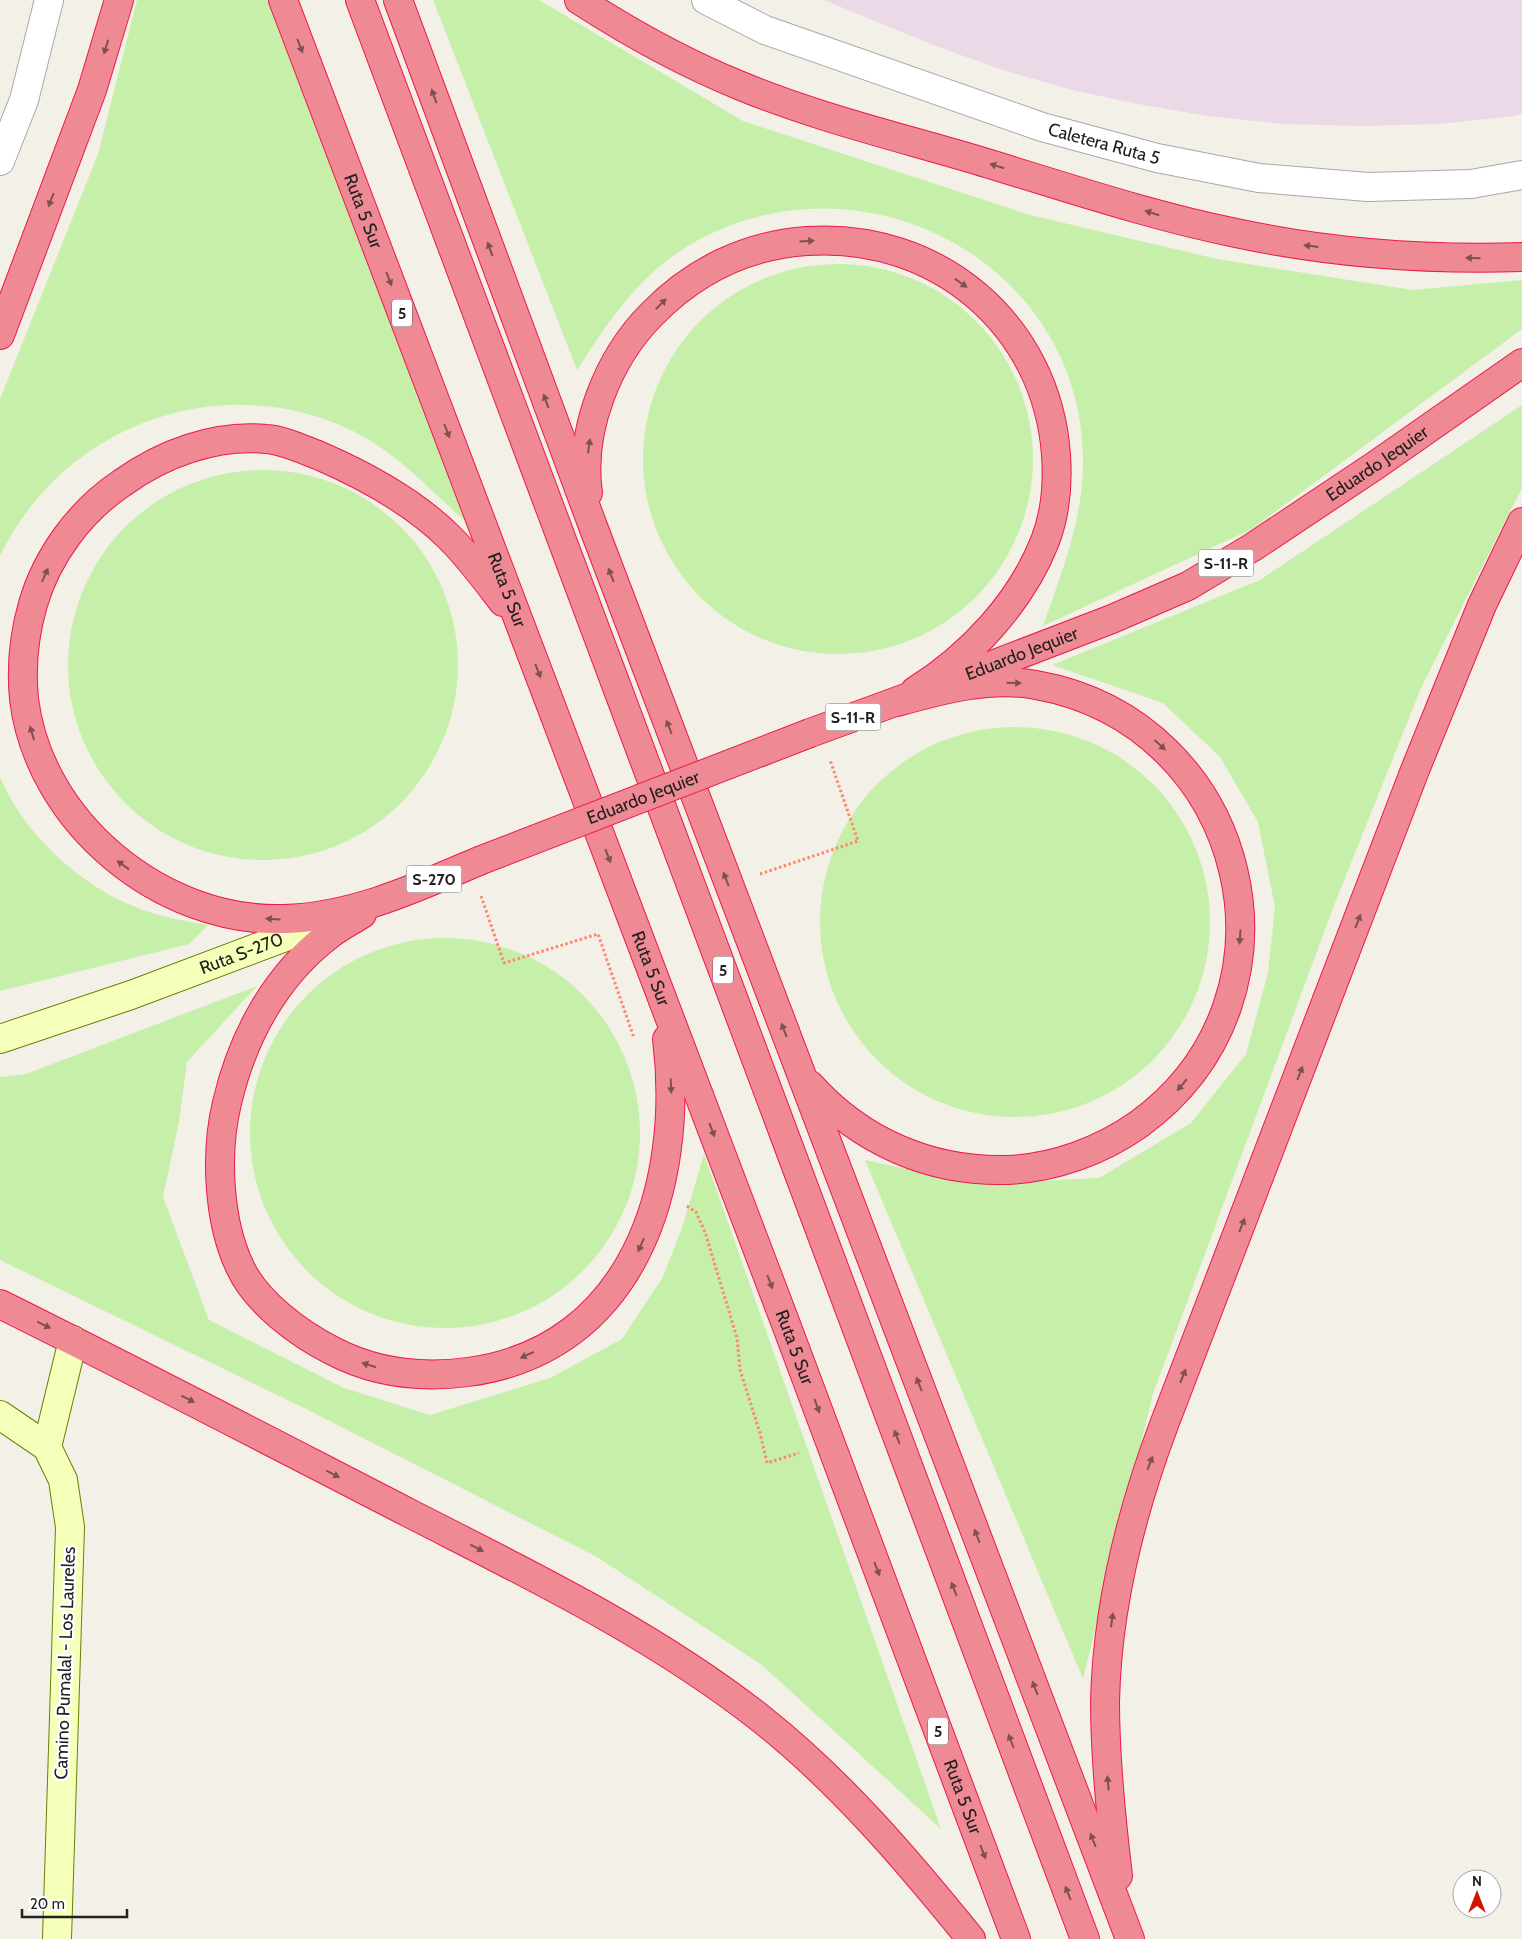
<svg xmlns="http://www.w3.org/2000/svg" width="1522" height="1939" font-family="Cabin,sans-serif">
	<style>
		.industrial { fill: #ecd9e7 }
		.grass { fill: #c6f0aa }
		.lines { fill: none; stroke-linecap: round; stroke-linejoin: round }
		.street-casing { stroke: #a8a8a8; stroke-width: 30 }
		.secondary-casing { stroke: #678100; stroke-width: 30 }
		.highway-casing { stroke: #ec194e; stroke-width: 30 }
		.path { stroke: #ff886c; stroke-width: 3; stroke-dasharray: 2.5 2.5; stroke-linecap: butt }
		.street { stroke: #fff; stroke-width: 28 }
		.secondary { stroke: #f5ffb9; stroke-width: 28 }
		.highway { stroke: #ef8993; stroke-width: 28 }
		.highway-bridge-casing { stroke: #ec194e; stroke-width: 30; stroke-linecap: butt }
		.highway-bridge { stroke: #ef8993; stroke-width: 28 }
		.oneway { fill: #7e5054 }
		.labels { text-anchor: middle; stroke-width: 4.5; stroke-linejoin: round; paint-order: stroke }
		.shield { fill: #fff; stroke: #646464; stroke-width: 1 }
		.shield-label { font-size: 16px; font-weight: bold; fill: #212121 }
		.street-label { font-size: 18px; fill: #212121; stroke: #fff }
	</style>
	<rect width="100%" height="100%" fill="#f2f0e7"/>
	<path class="industrial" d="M824 0H1522V113L1515 116 1439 124 1361 126 1284 124 1208 116 1138 104 1068 89 1000 69 933 45Z"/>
	<g class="grass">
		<path d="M137 0H269L465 521C430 490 396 452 353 431 221 367 63 425 0 556V399L98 154Z"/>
		<path d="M433 0H539L743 121 1030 215 1217 259 1412 290 1522 280V329L1252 529 1043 626C1062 571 1084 517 1083 459 1081 266 871 152 704 237 644 267 612 316 577 370Z"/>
		<circle cx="838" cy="459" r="195"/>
		<path d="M1522 405V488L1421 688 1335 903 1153 1394 1083 1679 865 1160 978 1184 1099 1178 1191 1123 1246 1054 1268 973 1275 907 1258 822 1220 757 1163 703 1052 665 1260 580Z"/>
		<circle cx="263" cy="665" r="195"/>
		<circle cx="1015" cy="922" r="195"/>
		<path d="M0 777C24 834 80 886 138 908 161 917 184 921 208 925L189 944 0 991Z"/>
		<circle cx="445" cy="1133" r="195"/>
		<path d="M257 986 187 1062 179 1122 163 1197 209 1320 344 1388 430 1415 550 1378 622 1339 663 1277 683 1225 704 1154 941 1829 762 1665 597 1557 308 1410 0 1260V1077L26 1074Z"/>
	</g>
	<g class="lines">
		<g class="street-casing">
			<g id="street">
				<path id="s1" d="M706 0 765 30 1042 127 1157 158 1259 178 1368 187 1471 184 1522 175"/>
				<path d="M0 161 24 100 49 0"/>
			</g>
		</g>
		<g class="secondary-casing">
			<g id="secondary">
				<path id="s2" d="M0 1039 131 995 336 918"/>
				<path d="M0 1415 47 1447 63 1480 70 1527 57 1939"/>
				<path d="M47 1447 73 1340"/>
			</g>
		</g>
		<g class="highway-casing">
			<g id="highway">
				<path id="s3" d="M283 0 787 1327 1016 1939"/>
				<path d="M360 0 1085 1939"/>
				<path d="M398 0 594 529 1130 1939"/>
				<path d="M579 0C630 33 684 63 741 86 816 117 895 136 973 159 1060 185 1147 215 1236 233 1330 253 1426 260 1522 257"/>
				<path d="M0 335 92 90 119 0"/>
				<path d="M588 493C579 430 608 358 652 314 694 271 747 245 807 241 936 232 1047 324 1056 455 1058 483 1055 515 1045 541 1021 602 971 656 915 691"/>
				<path id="s4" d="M961 677 1112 619 1188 586 1253 547 1376 465 1522 363"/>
				<path d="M810 733 914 695"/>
				<path d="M479 861C416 888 353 917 284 919 162 923 39 823 24 699 21 668 24 635 33 604 47 556 80 511 122 483 162 454 215 434 266 439 284 440 304 450 320 456 366 476 414 502 450 538 469 557 486 580 503 602"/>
				<path d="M362 914C351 921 339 927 329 935 275 976 242 1038 227 1103 215 1152 218 1221 240 1267 256 1302 299 1334 333 1351 375 1373 422 1378 468 1372 634 1350 685 1184 667 1039"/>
				<path d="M810 1085C861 1142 931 1172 1007 1170 1054 1168 1101 1151 1139 1124 1315 996 1249 723 1036 685 990 676 941 690 897 702"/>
				<path d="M0 1304C137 1372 273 1443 409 1513 530 1575 653 1634 760 1718 840 1781 907 1860 971 1939"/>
				<path d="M1118 1876C1111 1818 1105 1761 1105 1702 1107 1605 1131 1512 1165 1422L1415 770 1482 605 1522 522"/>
			</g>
		</g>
		<g class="path">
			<path d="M760 874 858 841 830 760"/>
			<path d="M481 896 504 963 598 934 634 1038"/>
			<path d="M687 1206 696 1212 705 1232 737 1338 740 1370 760 1433 767 1463 799 1453"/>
		</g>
		<use href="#street" class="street"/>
		<use href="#secondary" class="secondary"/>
		<use href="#highway" class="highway"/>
		<g class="highway-bridge-casing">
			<g id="highway-bridge">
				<path id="s5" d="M479 861 810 733"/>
			</g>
		</g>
		<use href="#highway-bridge" class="highway-bridge"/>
	</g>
	<defs><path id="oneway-solid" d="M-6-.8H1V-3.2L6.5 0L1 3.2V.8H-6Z" transform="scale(1.25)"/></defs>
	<g class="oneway">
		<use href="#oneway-solid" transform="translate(300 46) rotate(69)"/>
		<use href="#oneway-solid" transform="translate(106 47) rotate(107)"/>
		<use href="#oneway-solid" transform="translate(434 96) rotate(-110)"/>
		<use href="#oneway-solid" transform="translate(997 166) rotate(-163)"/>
		<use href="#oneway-solid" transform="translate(51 200) rotate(111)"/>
		<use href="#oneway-solid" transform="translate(1152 213) rotate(-163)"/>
		<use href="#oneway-solid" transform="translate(807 241) rotate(-4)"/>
		<use href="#oneway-solid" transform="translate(1311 246) rotate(-173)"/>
		<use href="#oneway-solid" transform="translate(490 249) rotate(-110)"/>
		<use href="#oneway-solid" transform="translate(1473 258) rotate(-179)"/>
		<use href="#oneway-solid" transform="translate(389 279) rotate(69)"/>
		<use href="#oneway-solid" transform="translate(961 283) rotate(35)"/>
		<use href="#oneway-solid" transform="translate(661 304) rotate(-45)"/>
		<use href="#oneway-solid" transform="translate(546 401) rotate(-110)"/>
		<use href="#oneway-solid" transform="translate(447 431) rotate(69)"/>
		<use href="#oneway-solid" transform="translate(589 446) rotate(-82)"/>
		<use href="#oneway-solid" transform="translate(45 575) rotate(-66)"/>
		<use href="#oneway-solid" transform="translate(611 575) rotate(-111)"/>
		<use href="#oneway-solid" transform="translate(538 671) rotate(69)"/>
		<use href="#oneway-solid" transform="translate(1014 683) rotate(2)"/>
		<use href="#oneway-solid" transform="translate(669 727) rotate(-111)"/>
		<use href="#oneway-solid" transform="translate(32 733) rotate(-106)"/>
		<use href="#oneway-solid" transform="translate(1160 745) rotate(42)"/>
		<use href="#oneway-solid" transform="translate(608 856) rotate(69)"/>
		<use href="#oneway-solid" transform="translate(123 865) rotate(-144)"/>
		<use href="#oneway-solid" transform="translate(726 879) rotate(-111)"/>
		<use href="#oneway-solid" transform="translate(273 919) rotate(-177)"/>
		<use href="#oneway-solid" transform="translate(1358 921) rotate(-69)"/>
		<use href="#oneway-solid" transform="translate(1240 937) rotate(94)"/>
		<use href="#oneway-solid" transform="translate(784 1030) rotate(-111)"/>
		<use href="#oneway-solid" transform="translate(1300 1073) rotate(-69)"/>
		<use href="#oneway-solid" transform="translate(1182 1085) rotate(130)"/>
		<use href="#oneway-solid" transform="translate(671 1086) rotate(88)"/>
		<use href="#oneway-solid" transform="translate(712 1130) rotate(69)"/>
		<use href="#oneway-solid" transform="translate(1242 1225) rotate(-69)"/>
		<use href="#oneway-solid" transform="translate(641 1245) rotate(114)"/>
		<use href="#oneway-solid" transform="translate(770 1282) rotate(69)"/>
		<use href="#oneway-solid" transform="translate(44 1325) rotate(26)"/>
		<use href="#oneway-solid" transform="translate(527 1355) rotate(155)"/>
		<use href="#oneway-solid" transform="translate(369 1365) rotate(-162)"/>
		<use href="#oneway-solid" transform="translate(1183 1376) rotate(-68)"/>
		<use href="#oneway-solid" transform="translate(919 1384) rotate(-111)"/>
		<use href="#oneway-solid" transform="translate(188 1399) rotate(27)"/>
		<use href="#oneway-solid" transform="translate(817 1406) rotate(70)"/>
		<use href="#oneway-solid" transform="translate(897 1437) rotate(-111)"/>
		<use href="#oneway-solid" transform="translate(1150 1463) rotate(-69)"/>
		<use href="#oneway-solid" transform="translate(333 1474) rotate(27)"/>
		<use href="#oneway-solid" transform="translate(977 1536) rotate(-111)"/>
		<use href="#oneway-solid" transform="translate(477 1548) rotate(27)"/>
		<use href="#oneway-solid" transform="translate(877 1569) rotate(69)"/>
		<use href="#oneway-solid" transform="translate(954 1589) rotate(-111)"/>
		<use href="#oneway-solid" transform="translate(1112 1620) rotate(-82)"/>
		<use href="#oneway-solid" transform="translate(1035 1688) rotate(-111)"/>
		<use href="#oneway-solid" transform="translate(1011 1741) rotate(-111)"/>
		<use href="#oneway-solid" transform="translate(1108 1783) rotate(-95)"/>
		<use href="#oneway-solid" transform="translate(1093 1840) rotate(-111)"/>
		<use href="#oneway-solid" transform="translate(983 1852) rotate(69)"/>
		<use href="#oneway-solid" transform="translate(1068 1893) rotate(-111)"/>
	</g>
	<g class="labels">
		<g class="shield">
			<rect x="392" y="299.5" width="20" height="27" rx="4"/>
			<rect x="1198.5" y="549.5" width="55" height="27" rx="4"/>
			<rect x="825.5" y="703.5" width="55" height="27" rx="4"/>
			<rect x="406.5" y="865.5" width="55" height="27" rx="4"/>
			<rect x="713" y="956.5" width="20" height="27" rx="4"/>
			<rect x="928" y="1717.5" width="20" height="27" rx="4"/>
		</g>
		<g class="shield-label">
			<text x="402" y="319">5</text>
			<text x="1226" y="569">S-11-R</text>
			<text x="853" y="723">S-11-R</text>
			<text x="434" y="885">S-270</text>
			<text x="723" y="976">5</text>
			<text x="938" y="1737">5</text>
		</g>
		<g class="street-label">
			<text dy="6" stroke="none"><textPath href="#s1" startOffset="424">Caletera Ruta 5</textPath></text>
			<text dy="6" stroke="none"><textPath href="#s3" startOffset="226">Ruta 5 Sur</textPath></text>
			<text dy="6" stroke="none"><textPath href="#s4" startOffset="470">Eduardo Jequier</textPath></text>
			<text dy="6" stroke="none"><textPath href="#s3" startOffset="631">Ruta 5 Sur</textPath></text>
			<text dy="6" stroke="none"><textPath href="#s4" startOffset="65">Eduardo Jequier</textPath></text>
			<text dy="6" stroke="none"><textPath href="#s5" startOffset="176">Eduardo Jequier</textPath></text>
			<text dy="6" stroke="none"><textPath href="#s2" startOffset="256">Ruta S-270</textPath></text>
			<text dy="6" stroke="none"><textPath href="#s3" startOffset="1036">Ruta 5 Sur</textPath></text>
			<text dy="6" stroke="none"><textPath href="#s3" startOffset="1441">Ruta 5 Sur</textPath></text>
			<text transform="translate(65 1663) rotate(-88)" y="6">Camino Pumalal - Los Laureles</text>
			<text dy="6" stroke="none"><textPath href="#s3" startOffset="1921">Ruta 5 Sur</textPath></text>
		</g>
	</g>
	<g transform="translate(1477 1894)"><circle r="24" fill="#ffffff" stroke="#a6a6a6"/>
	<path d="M0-4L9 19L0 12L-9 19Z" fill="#d31300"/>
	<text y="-8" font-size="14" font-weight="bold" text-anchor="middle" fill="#212121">N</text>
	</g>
	<path d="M22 1909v8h105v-8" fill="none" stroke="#212121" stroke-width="2.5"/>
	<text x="30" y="1909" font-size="15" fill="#212121" stroke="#ffffff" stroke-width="4" paint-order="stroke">20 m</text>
</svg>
